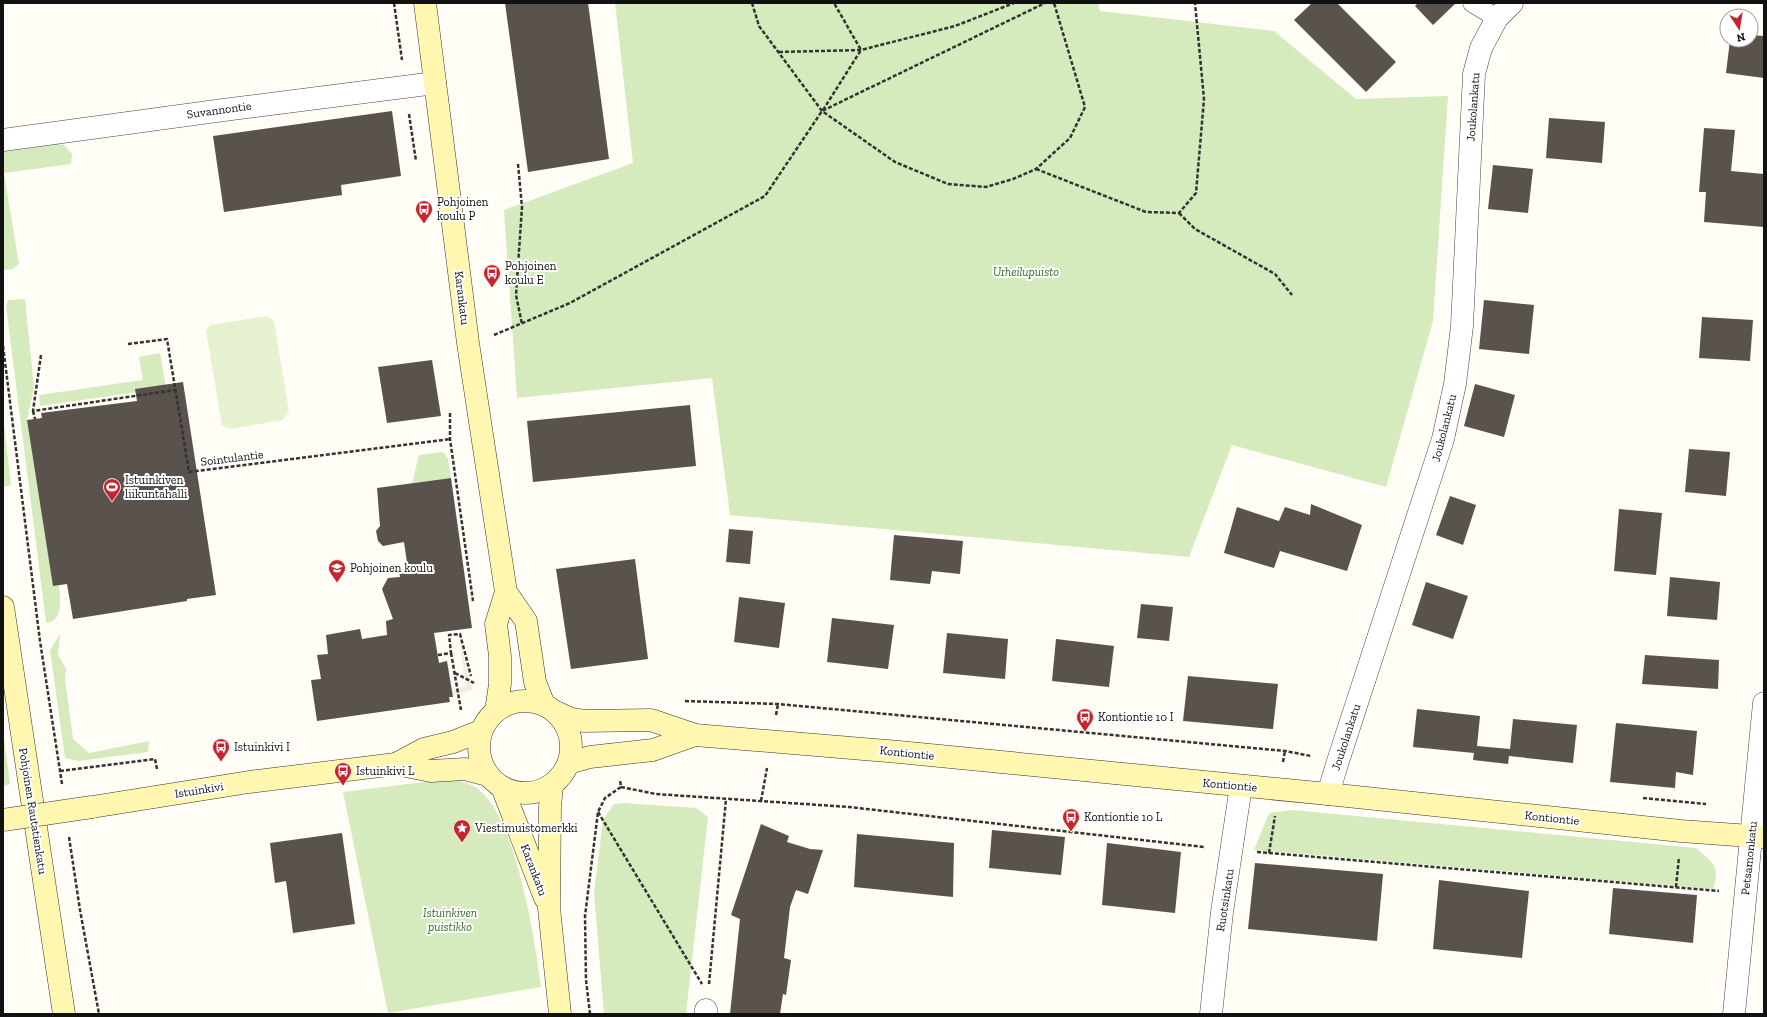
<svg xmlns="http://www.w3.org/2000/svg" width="1767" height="1017" font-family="'Zilla Slab',serif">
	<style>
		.green { fill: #d5ebbd }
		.pitch { fill: #e6f2cf }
		.plaza { fill: #f1ede2 }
		.building { fill: #5a524d }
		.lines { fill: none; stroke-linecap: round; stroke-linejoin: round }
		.lane-casing { stroke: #444; stroke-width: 19 }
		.street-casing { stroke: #444; stroke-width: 23 }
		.secondary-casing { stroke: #333; stroke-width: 23 }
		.path { stroke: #333; stroke-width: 2.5; stroke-dasharray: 4 2; stroke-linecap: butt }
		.lane { stroke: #fff; stroke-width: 18 }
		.street { stroke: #fff; stroke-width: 22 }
		.secondary { stroke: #fff6b0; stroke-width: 22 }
		.secondary-bridge-casing { stroke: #333; stroke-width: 23; stroke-linecap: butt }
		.secondary-bridge { stroke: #fff6b0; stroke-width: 22 }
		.labels { text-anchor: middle; stroke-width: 4; stroke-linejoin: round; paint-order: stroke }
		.street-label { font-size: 12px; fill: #111; stroke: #fff }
		.poi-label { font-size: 12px; fill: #111; stroke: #fff; text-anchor: start }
		.park-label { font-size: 12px; font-style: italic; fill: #2f6b1f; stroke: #fff }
	</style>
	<rect width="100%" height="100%" fill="#fffdf5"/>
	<g class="green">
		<path d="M615 3H1098L1100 11 1274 31 1356 99 1448 96 1433 321 1386 487 1232 445 1189 557 730 515 712 378 517 398 504 210 633 163Z"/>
		<path d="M48 141 64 145 72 154 71 164 4 173 19 264 13 269 4 270 3 151Z"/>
		<path d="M25 299 34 388 27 420 59 586C60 599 64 618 48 623L46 622 6 306 8 300Z"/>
		<path d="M160 353 166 388 40 406 39 395 143 380 139 357Z"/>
		<path d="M3 415 11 485 3 487Z"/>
		<path d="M443 452 448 459 451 478 412 483 419 455Z"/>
		<path d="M60 634 58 655 66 669 65 679 73 739 89 753 149 741 148 752 78 761 65 758 50 650Z"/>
		<path d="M3 730 10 784 4 786 3 781Z"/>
		<path d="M449 779C460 781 469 782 478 789 516 817 535 940 541 987L388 1013 343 792Z"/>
		<path d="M624 803 696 808 708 817 686 1014H604L594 893 603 820 614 804Z"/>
		<path d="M1292 810 1696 848C1712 862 1721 866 1713 889L1254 850 1269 813Z"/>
	</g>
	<path class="pitch" d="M267 316 274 321 289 412 283 420 230 429 222 425 206 331 210 325Z"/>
	<path class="plaza" d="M459 638 473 690 452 695 451 689 466 686Z"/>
	<g class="building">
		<path d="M505 3H588L609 159 528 172Z"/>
		<path d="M1312 3H1337L1396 62 1366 92 1294 20Z"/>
		<path d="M1418 3H1456L1433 25 1415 6Z"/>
		<path d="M1751 35 1764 36V78L1726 73 1730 40H1751Z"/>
		<path d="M392 111 401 176 341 185 342 195 224 212 213 136Z"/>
		<path d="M1549 118 1605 122 1602 163 1546 158Z"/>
		<path d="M1704 128 1735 130 1731 171 1764 174V227L1704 222 1706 192H1699Z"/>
		<path d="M1493 165 1533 169 1528 213 1488 209Z"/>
		<path d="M1484 300 1534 305 1529 354 1479 349Z"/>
		<path d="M1702 317 1753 320 1750 361 1699 358Z"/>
		<path d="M432 360 441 416 387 423 378 367Z"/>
		<path d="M183 382 216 595 187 599V601L73 619 67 584 53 586 27 420 42 418 41 413 137 401 135 389Z"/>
		<path d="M1475 384 1515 395 1504 437 1464 426Z"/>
		<path d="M690 405 696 466 533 482 527 421Z"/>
		<path d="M1689 449 1730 452 1726 496 1685 492Z"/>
		<path d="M451 478 472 628 434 633 439 663 447 661 453 697H449L450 702 317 721 311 680 321 679 317 655 328 654 326 635 360 629 362 639 387 635 386 621 393 619 382 589 388 578 400 577 399 571 408 570 404 542 383 546 378 541 376 531 380 526 377 488Z"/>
		<path d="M1450 496 1476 505 1463 545 1436 535Z"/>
		<path d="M1311 504 1362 525 1347 571 1280 551 1274 568 1224 553 1237 507 1279 521 1285 507 1310 515Z"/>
		<path d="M1619 509 1662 513 1656 575 1614 571Z"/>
		<path d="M729 529 753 531 750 564 726 562Z"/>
		<path d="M894 535 963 541 960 574 932 571 930 584 890 580Z"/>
		<path d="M635 559 648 659 571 669 556 569Z"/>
		<path d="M1670 577 1720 582 1717 620 1667 616Z"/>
		<path d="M1426 582 1468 596 1453 639 1412 625Z"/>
		<path d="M739 597 785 603 779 648 734 642Z"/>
		<path d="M1141 604 1173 607 1169 641 1137 638Z"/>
		<path d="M832 618 894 625 888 669 827 662Z"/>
		<path d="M947 633 1008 639 1005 679 943 673Z"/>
		<path d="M1056 639 1114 646 1109 687 1052 681Z"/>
		<path d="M1645 655 1719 660 1718 689 1642 684Z"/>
		<path d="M1188 676 1278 684 1273 729 1183 721Z"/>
		<path d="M1417 709 1480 716 1477 746 1510 749 1513 719 1577 725 1573 763 1509 756 1508 764 1473 760 1474 753 1413 747Z"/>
		<path d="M1616 723 1697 731 1693 775 1676 772 1675 788 1610 782Z"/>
		<path d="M761 824 789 836 787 842 810 849 823 850 808 894 796 890 790 907 784 958 791 960 786 995 783 994 780 1014H730L740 919 731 915Z"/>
		<path d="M992 830 1065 837 1061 875 989 868Z"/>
		<path d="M342 833 355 924 293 933 286 881 275 883 270 843Z"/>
		<path d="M857 834 954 843 953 897 854 887Z"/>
		<path d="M1107 843 1181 852 1175 913 1102 905Z"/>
		<path d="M1255 863 1383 874 1377 941 1248 929Z"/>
		<path d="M1439 880 1529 891 1522 958 1433 949Z"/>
		<path d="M1613 888 1697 895 1693 943 1609 934Z"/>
	</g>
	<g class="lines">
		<g class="lane-casing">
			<path id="lane" d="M1472 3 1497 18"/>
		</g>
		<g class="street-casing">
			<g id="street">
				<path d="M3 140 231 109 435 83"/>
				<path d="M1328 794 1338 761 1443 439 1455 384 1462 326 1474 74 1481 48 1497 18 1512 3"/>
				<path d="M706 1014V1010"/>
				<path d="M1211 1014 1222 912 1241 786"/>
				<path d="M1734 1014 1764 703"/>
			</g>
		</g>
		<g class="secondary-casing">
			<g id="secondary">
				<path d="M425 3 468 343 506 592 526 621 535 682 544 705"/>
				<path d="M3 607 64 1014"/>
				<circle cx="525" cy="747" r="46"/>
				<path d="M496 711 500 684V656L496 624 506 592"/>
				<path d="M558 713 571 719 585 721 651 720 695 735 899 752 1328 794 1681 831 1764 837"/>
				<path d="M569 763 590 757 653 750 695 735"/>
				<path d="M396 764 424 749 453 742 481 731"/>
				<path d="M552 785 550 807 549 908 560 1014"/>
				<path d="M502 787 545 898"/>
				<path d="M92 807 249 782 396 764 431 771 465 769 488 775"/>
			</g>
		</g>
		<g class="path">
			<path d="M394 3 402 60"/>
			<path d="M752 3 759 26 822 111 895 162 948 184 986 187 1013 179 1036 169 1070 138 1085 107 1054 3"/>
			<path d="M779 52 861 50 955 26 1014 3"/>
			<path d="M823 110 861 50 834 3"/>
			<path d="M409 114 416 161"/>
			<path d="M518 164 522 207 516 295 522 324"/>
			<path d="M1036 169 1146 212 1179 213 1196 193 1204 99 1195 3"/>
			<path d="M1179 213 1195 229 1275 274 1292 295"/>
			<path d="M494 335 570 303 765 196 822 111 1045 3"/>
			<path d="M128 344 167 339 189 472 450 439"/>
			<path d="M3 346 40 641 62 784"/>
			<path d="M41 355 33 411 175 390"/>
			<path d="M33 411 35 419"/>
			<path d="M450 413V439L473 601"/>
			<path d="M451 653 461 710"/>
			<path d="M438 655 451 653 449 635 460 634 471 676"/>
			<path d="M455 673 474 683"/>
			<path d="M685 701 778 704 1285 751 1311 756"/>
			<path d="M776 715 778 704"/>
			<path d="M1283 762 1285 751"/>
			<path d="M60 771 155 759 157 769"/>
			<path d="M621 787 656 794 849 807 1204 847"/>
			<path d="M1643 798 1706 804"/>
			<path d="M761 801 767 768"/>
			<path d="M598 812 702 984"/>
			<path d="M69 837 80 910 99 1014"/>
			<path d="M1257 852 1719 891"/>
			<path d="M1269 853 1275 816"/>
			<path d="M1676 887 1679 857"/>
			<path d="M709 984 726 799"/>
			<path d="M590 1014 586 980 585 916 598 812 605 798 621 787 620 780"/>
		</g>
		<use href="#lane" class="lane"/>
		<use href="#street" class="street"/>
		<use href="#secondary" class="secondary"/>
		<g class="secondary-bridge-casing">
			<path id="secondary-bridge" d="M3 820 92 807"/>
		</g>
		<use href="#secondary-bridge" class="secondary-bridge"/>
	</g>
	<defs>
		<g id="bus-pin" transform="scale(0.9)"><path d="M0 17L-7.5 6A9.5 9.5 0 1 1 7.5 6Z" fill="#c4262e" stroke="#fff"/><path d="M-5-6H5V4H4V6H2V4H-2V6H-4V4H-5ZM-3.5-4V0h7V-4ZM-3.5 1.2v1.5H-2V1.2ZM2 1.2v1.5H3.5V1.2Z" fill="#fff"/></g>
		<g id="stadium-pin" transform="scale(0.9)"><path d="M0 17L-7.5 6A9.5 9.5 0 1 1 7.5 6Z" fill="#c4262e" stroke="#fff"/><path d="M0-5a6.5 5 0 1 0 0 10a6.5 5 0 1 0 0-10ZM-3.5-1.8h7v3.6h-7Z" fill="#fff"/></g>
		<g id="school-pin" transform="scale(0.9)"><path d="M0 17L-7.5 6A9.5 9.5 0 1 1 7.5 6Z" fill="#c4262e" stroke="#fff"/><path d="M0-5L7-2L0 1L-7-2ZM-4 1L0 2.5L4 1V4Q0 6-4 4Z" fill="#fff"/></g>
		<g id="sight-pin" transform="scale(0.9)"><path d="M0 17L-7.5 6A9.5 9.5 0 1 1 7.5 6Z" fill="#c4262e" stroke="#fff"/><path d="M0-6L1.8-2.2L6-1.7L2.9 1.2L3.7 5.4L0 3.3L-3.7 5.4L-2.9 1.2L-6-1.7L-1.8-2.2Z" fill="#fff"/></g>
	</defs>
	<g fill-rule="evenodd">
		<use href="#bus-pin" x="424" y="209"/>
		<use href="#bus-pin" x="492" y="273"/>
		<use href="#stadium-pin" x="112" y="487"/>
		<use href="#school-pin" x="337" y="568"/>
		<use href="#bus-pin" x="1085" y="717"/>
		<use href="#bus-pin" x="221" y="747"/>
		<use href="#bus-pin" x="343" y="771"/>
		<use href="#bus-pin" x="1071" y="817"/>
		<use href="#sight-pin" x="462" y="828"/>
	</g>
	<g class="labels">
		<g class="street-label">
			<text transform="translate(1473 107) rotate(-86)" y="4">Joukolankatu</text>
			<text transform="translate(219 110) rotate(-8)" y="4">Suvannontie</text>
			<text transform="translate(462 298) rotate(83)" y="4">Karankatu</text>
			<text transform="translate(1444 428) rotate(-76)" y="4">Joukolankatu</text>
			<text transform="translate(232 458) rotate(-7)" y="4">Sointulantie</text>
			<text transform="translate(1346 737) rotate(-72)" y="4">Joukolankatu</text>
			<text transform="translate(907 753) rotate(6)" y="4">Kontiontie</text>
			<text transform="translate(1230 785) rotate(5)" y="4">Kontiontie</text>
			<text transform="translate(199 790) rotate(-9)" y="4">Istuinkivi</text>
			<text transform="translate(33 811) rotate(81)" y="4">Pohjoinen Rautatienkatu</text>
			<text transform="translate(1552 818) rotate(6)" y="4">Kontiontie</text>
			<text transform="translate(1749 858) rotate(-84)" y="4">Petsamonkatu</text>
			<text transform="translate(534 870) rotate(69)" y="4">Karankatu</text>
			<text transform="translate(1225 900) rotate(-81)" y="4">Ruotsinkatu</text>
		</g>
		<g class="poi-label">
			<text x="437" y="206">Pohjoinen<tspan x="437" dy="14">koulu P</tspan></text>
			<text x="505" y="270">Pohjoinen<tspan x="505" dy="14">koulu E</tspan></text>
			<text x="125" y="484">Istuinkiven<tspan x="125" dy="14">liikuntahalli</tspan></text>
			<text x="350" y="572">Pohjoinen koulu</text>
			<text x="1098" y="721">Kontiontie 10 I</text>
			<text x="234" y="751">Istuinkivi I</text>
			<text x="356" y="775">Istuinkivi L</text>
			<text x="1084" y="821">Kontiontie 10 L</text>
			<text x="475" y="832">Viestimuistomerkki</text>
		</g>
		<g class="park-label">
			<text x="1026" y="276">Urheilupuisto</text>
			<text x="450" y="917">Istuinkiven<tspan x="450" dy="14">puistikko</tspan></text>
		</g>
	</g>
	<rect width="1767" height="1017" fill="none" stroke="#111111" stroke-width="8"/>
	<g transform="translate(1739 28) rotate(168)"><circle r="19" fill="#ffffff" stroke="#a0a0a0"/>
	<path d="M0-3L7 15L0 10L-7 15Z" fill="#c4262e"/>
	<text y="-6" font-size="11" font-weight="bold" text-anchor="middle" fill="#111111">N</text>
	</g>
</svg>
